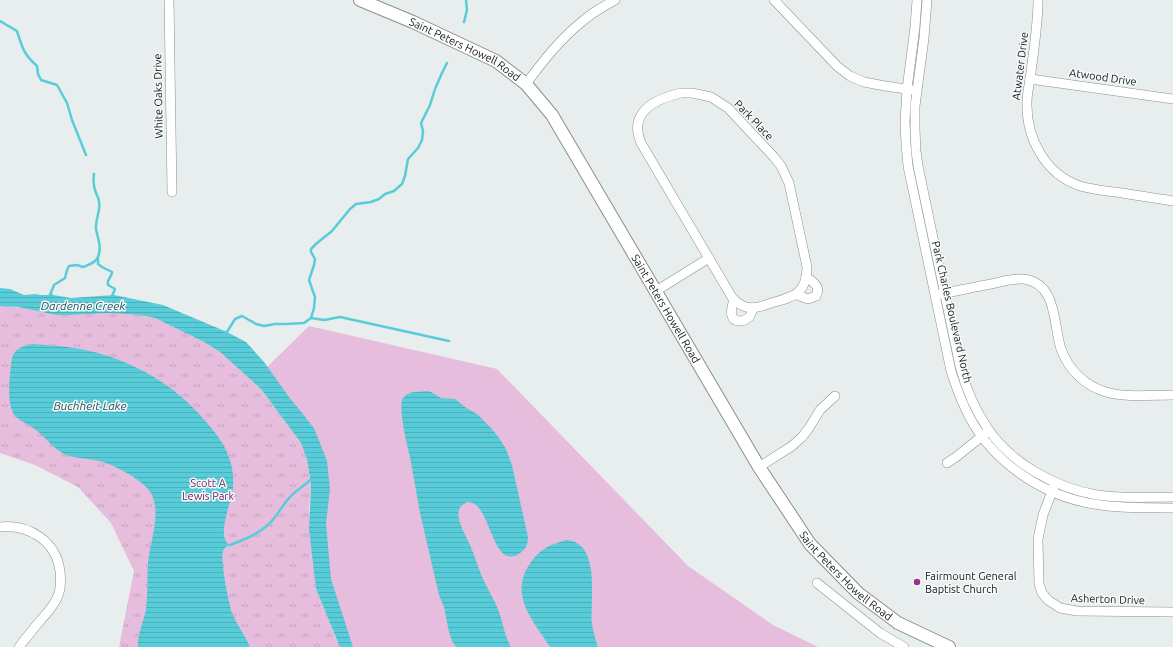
<svg xmlns="http://www.w3.org/2000/svg" width="1173" height="647" font-family="Ubuntu,sans-serif">
	<style>
		.grass { fill: #e6bddc }
		.park { fill: url(#park-tufts) }
		.water { fill: url(#water-rules) }
		.lines { fill: none; stroke-linecap: round; stroke-linejoin: round }
		.stream { stroke: #59ccd9; stroke-width: 2.5 }
		.street-casing { stroke: #8b8f8f; stroke-width: 10 }
		.secondary-casing { stroke: #8b8f8f; stroke-width: 14 }
		.street { stroke: #fff; stroke-width: 9 }
		.secondary { stroke: #fff; stroke-width: 12 }
		.poi-dot { fill: #9e308e; stroke: #f5fafa; stroke-width: 1.5 }
		.labels { text-anchor: middle; stroke-width: 3; stroke-linejoin: round; paint-order: stroke }
		.street-label { font-size: 11px; fill: #171919; stroke: #f5fafa }
		.park-label { font-size: 11px; fill: #691c5e; stroke: #f5fafa }
		.poi-label { font-size: 11px; fill: #171919; stroke: #f5fafa; text-anchor: start }
		.water-label { font-size: 12px; font-style: italic; fill: #215358; stroke: #f5fafa }
	</style>
	<defs>
		<pattern id="park-tufts" width="24" height="20" patternUnits="userSpaceOnUse"><rect width="24" height="20" fill="#e6bddc"/><path d="M3 7l-1-3M5 7V3M7 7l1-3M15 17l-1-3M17 17v-4M19 17l1-3" fill="none" stroke="#c5a2bc"/></pattern>
		<pattern id="water-rules" width="6" height="5" patternUnits="userSpaceOnUse"><rect width="6" height="5" fill="#59ccd9"/><path d="M0 2.5h6" fill="none" stroke="#4dafba"/></pattern>
	</defs>
	<rect width="100%" height="100%" fill="#e8eded"/>
	<path class="grass" d="M309 326 497 369 688 566 773 625 818 647H349L321 553 312 453 263 371Z"/>
	<path class="park" d="M0 306H7L71 315 109 313 139 315 155 318 204 342 220 352 261 389 301 443 307 459 311 485 309 508 316 589 340 647H119L134 571 111 523 78 487 35 465 0 453Z"/>
	<g class="water">
		<path d="M0 288 10 289 24 295 36 294 40 295H48L52 293 53 295 71 298 114 295 163 305 227 332 246 342 264 362 289 397 314 428 327 461 330 489 326 524 331 579 353 647H340L316 589 309 529 311 485 307 459 301 443 261 389 220 352 204 342 155 318 139 315 109 313 71 315H57L18 307 0 306Z"/>
		<path d="M32 344C41 345 49 345 57 346 111 350 165 375 201 416 211 427 221 439 227 452 232 463 234 476 233 488 232 500 215 539 230 545 227 546 224 548 223 551 220 560 229 604 232 613 237 625 245 635 250 647H138C137 634 144 621 146 609 148 594 147 578 148 563 150 541 161 516 152 495 146 481 113 464 99 461 87 458 75 459 64 454 53 448 46 438 36 430 30 425 22 422 16 417 5 405 10 373 12 358 15 348 23 346 32 344Z"/>
		<path d="M427 391 431 392 441 398 455 399 465 407 477 414 492 429 499 438 506 449 512 465 528 537C528 544 526 549 520 553 494 572 491 511 473 503 472 503 468 502 467 502 464 504 460 506 459 510 456 520 466 536 470 545 475 556 478 568 483 579 488 590 494 599 498 609 503 622 504 635 511 647H456L452 641 449 632 444 607 439 595 420 513 410 457C407 445 399 412 402 400 402 399 405 396 406 395 411 391 420 392 427 391Z"/>
		<path d="M567 540C601 543 590 600 592 623 593 631 595 639 598 647H550C532 619 508 594 531 562 541 548 551 544 567 540Z"/>
	</g>
	<g class="lines">
		<g class="stream">
			<path d="M0 21 17 31C22 47 24 55 37 66L38 74 41 80 57 85 67 103 72 120 86 155"/>
			<path d="M464 22 467 10 466 0"/>
			<path d="M98 259V264L102 267 112 272C112 278 106 279 108 285L115 289 112 296"/>
			<path d="M50 295 54 285 65 278 67 270 69 266 77 265 83 267C88 265 96 263 98 257 102 248 98 239 96 229 95 219 101 211 99 202 99 198 97 196 96 193 93 186 93 181 94 174"/>
			<path d="M311 318 324 320 340 317 449 341"/>
			<path d="M225 332H227L235 319 242 316 256 324 264 326 275 324H287L304 323 311 318 314 308 315 297 309 280 314 265 315 259 311 252V249L317 243 332 231 350 209 356 204 371 202 379 199 385 194 394 191 402 184 405 176 408 159 418 148 422 140 423 131 421 123 430 105 435 89 442 73 447 63"/>
			<path d="M230 545C246 539 264 532 275 517 280 511 284 503 290 497 296 490 305 486 311 479"/>
		</g>
		<g class="street-casing">
			<g id="street">
				<path d="M169 0 172 192"/>
				<path d="M774 0 837 66 850 76 864 82 885 86 913 90"/>
				<path d="M917 0 915 27 907 89 905 121 906 144 908 166 951 371C956 387 962 403 970 418 995 464 1044 496 1094 504 1120 509 1147 507 1173 508"/>
				<path d="M927 0 924 38 915 106V129L916 151 918 166 928 214 960 366C966 389 975 410 988 429 1012 464 1056 488 1097 495 1122 499 1148 497 1173 497"/>
				<path d="M1038 0C1038 24 1034 48 1031 72 1030 82 1027 92 1027 102 1026 138 1045 174 1080 186 1094 190 1108 191 1122 193 1139 196 1156 198 1173 201"/>
				<path d="M1030 79 1173 99"/>
				<path d="M526 84C543 61 561 38 584 20 593 12 604 6 615 0"/>
				<path d="M681 93H692L711 97 728 108 774 157 781 166 789 183 807 267C807 294 793 297 771 303 763 306 755 309 746 307 741 306 737 302 733 299L641 143C628 112 655 99 681 93Z"/>
				<path d="M656 291 709 258"/>
				<path d="M940 294C957 291 974 287 991 284 1001 282 1013 278 1024 279 1058 284 1053 325 1061 349 1068 369 1085 386 1106 392 1126 398 1152 395 1173 395"/>
				<path d="M797 295 808 299 816 296C821 287 814 282 806 277"/>
				<path d="M734 299C733 304 730 311 732 316 734 323 744 322 749 317 751 315 752 311 753 308"/>
				<path d="M947 463 956 457 986 433"/>
				<path d="M759 467 792 446 802 437 809 428 820 410 835 396"/>
				<path d="M1054 486 1043 515 1038 539 1039 584 1042 593 1048 600 1060 608 1077 611 1173 612"/>
				<path d="M0 527C29 524 56 541 60 571 61 580 61 590 57 598 53 607 46 614 40 621 33 629 26 638 19 647"/>
				<path d="M817 583 880 633 904 647"/>
			</g>
		</g>
		<g class="secondary-casing">
			<g id="secondary">
				<path id="s1" d="M360 0 413 22 496 61 526 84 552 115 759 467 810 544 858 593 898 623 949 647"/>
			</g>
		</g>
		<use href="#street" class="street"/>
		<use href="#secondary" class="secondary"/>
	</g>
	<circle class="poi-dot" cx="917" cy="582" r="4"/>
	<g class="labels">
		<g class="street-label">
			<text dy="4" stroke="none"><textPath href="#s1" startOffset="116">Saint Peters Howell Road</textPath></text>
			<text transform="translate(1020 66) rotate(-83)" y="4">Atwater Drive</text>
			<text transform="translate(1103 77) rotate(8)" y="4">Atwood Drive</text>
			<text transform="translate(158 96) rotate(-91)" y="4">White Oaks Drive</text>
			<text transform="translate(754 120) rotate(46)" y="4">Park Place</text>
			<text dy="4" stroke="none"><textPath href="#s1" startOffset="452">Saint Peters Howell Road</textPath></text>
			<text transform="translate(952 312) rotate(77)" y="4">Park Charles Boulevard North</text>
			<text dy="4" stroke="none"><textPath href="#s1" startOffset="776">Saint Peters Howell Road</textPath></text>
			<text transform="translate(1108 599) rotate(2)" y="4">Asherton Drive</text>
		</g>
		<g class="park-label">
			<text x="208" y="487">Scott A<tspan x="208" dy="13">Lewis Park</tspan></text>
		</g>
		<g class="poi-label">
			<text x="925" y="580">Fairmount General<tspan x="925" dy="13">Baptist Church</tspan></text>
		</g>
		<g class="water-label">
			<text x="83" y="310">Dardenne Creek</text>
			<text x="90" y="410">Buchheit Lake</text>
		</g>
	</g>
</svg>
